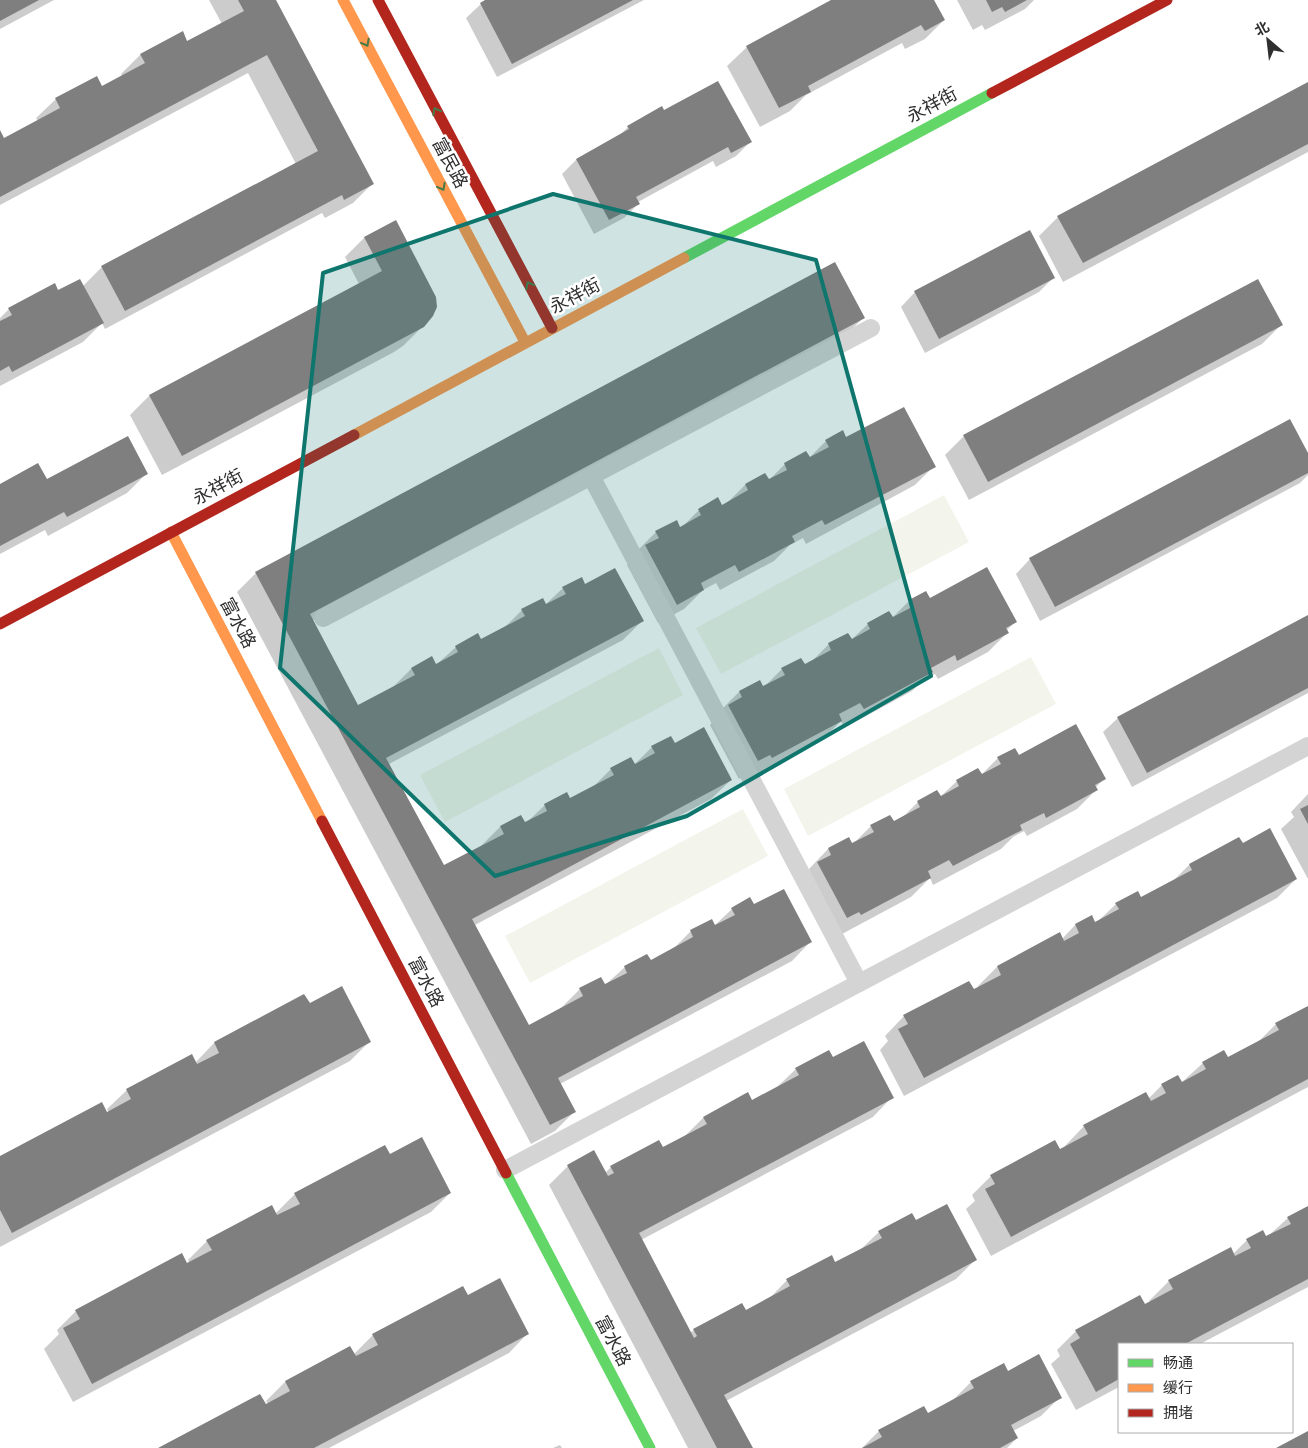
<svg xmlns="http://www.w3.org/2000/svg" width="1308" height="1448" font-family="'Source Sans 3','Noto Sans SC',sans-serif">
	<style>
		.green { fill: #f3f5ec }
		.shadow { fill: #0003 }
		.building { fill: #7f7f7f }
		.lines { fill: none; stroke-linecap: round; stroke-linejoin: round }
		.lane { stroke: #d4d4d4; stroke-width: 18 }
		.fast { stroke: #63d668; stroke-width: 11 }
		.slow { stroke: #ff974d; stroke-width: 11 }
		.jam { stroke: #b3261e; stroke-width: 11 }
		.oneway { stroke: #467a49 }
		.marked { fill: #0f766e; fill-opacity: 0.2; stroke: #0f766e; stroke-width: 4; stroke-linejoin: round }
		.labels { text-anchor: middle; stroke-width: 5; stroke-linejoin: round; paint-order: stroke }
		.street-label { font-size: 18px; fill: #2f2f2f; stroke: #fff }
	</style>
	<rect width="100%" height="100%" fill="#fff"/>
	<g class="green">
		<path d="M944 495 969 542 721 674 696 628Z"/>
		<path d="M659 648 683 695 445 822 420 775Z"/>
		<path d="M1031 657 1056 704 808 836 784 789Z"/>
		<path d="M743 809 768 856 530 983 505 936Z"/>
	</g>
	<g class="shadow">
		<path d="M0 0H54L0 29Z"/>
		<path d="M209 0H275L372 184 353 203 325 218 322 213 105 329 102 323 83 342 0 386V318L9 309 58 292 83 286 102 267 296 164 248 73 0 205V133L4 140 38 121 36 118 56 99 96 78 101 88 122 77 121 74 140 55 182 33 187 42 222 24Z"/>
		<path d="M488 0H644L497 77 466 18 481 4Z"/>
		<path d="M834 0H933L944 20 925 39 905 49 902 43 806 95 790 111 760 127 727 66 747 47Z"/>
		<path d="M957 0H1034L1025 9 985 30 982 25 973 30Z"/>
		<path d="M1308 84V152L1063 282 1039 236 1058 217Z"/>
		<path d="M664 112 750 142 736 156 716 167 713 161 638 202V204L624 218 594 234 562 174 576 160 617 138 628 127Z"/>
		<path d="M395 222 423 326 403 346 394 352 162 475 130 415 149 396 359 284 345 257 364 238Z"/>
		<path d="M1054 277 1039 292 925 353 901 307 915 292Z"/>
		<path d="M863 318 844 337 312 621 358 707 392 688 411 669 436 665 456 647 481 641 504 628 522 610 542 600 545 605 563 588 585 585 642 621 623 640 389 764 444 867 481 846 500 827 521 817 525 824 545 805 570 800 592 788 611 769 634 765 652 747 674 745 731 780 711 799 475 925 528 1026 561 1008 580 989 604 986 625 967 647 956 650 962 672 950 691 931 714 926 732 909 754 906 811 941 792 961 560 1084 574 1112 555 1131 531 1144 237 592 256 573Z"/>
		<path d="M1281 325 1262 344 969 500 945 455 964 436Z"/>
		<path d="M846 439 934 466 915 485 806 544 803 538 790 545 774 561 720 590 716 583 703 590 684 609 658 623 627 565 638 554 637 551 656 532 680 529 699 510 721 506 727 503 745 485 768 481 785 464 809 458 826 441Z"/>
		<path d="M1308 455V475L1300 483 1040 621 1016 574 1030 559Z"/>
		<path d="M146 474 127 493 48 536 45 530 0 554V485Z"/>
		<path d="M926 592 929 599 1015 622 1006 631 1007 633 988 652 938 679 935 674 924 679 912 691 844 728 841 721 822 740 752 777 750 773 739 779 710 725 721 713 720 711 739 692 759 681 763 688 782 669 804 666 811 662 829 644 848 634 851 640 868 624 892 618 909 601Z"/>
		<path d="M1308 617V693L1132 787 1103 732 1118 718Z"/>
		<path d="M1018 756 1104 779 1095 788 1096 790 1077 809 1027 836 1024 831 1013 837 1001 849 933 885 930 878 911 897 842 934 799 882 810 871 809 869 828 849 848 839 852 845 871 826 890 816 893 823 901 819 918 802 940 797 957 781 981 775 998 758Z"/>
		<path d="M1308 794V879L1281 829 1294 817 1291 812Z"/>
		<path d="M1239 839 1242 845 1296 879 1277 898 904 1096 880 1050 888 1041 885 1036 904 1016 979 988 978 986 997 967 1059 934 1062 939 1075 925 1091 917 1095 924 1116 904 1141 899 1171 883 1189 865Z"/>
		<path d="M309 1005 370 1041 350 1061 0 1247V1157L107 1114 109 1112 107 1109 127 1090 195 1063 214 1043Z"/>
		<path d="M1308 1007V1087L991 1256 966 1209 975 1201 972 1195 991 1176 1066 1147 1065 1146 1084 1126 1148 1099 1162 1085 1181 1083 1203 1063 1227 1059 1258 1042 1276 1024Z"/>
		<path d="M832 1059 892 1097 873 1117 641 1240 690 1333 694 1330 745 1312 768 1300 787 1280 835 1264 859 1251 879 1232 915 1222 975 1260 956 1279 726 1401 751 1448H688L549 1185 568 1166 605 1173 611 1167 663 1149 684 1137 703 1118 752 1101 776 1088 796 1069Z"/>
		<path d="M389 1156 450 1193 431 1212 73 1402 44 1349 59 1334 57 1330 76 1311 187 1265 190 1264 188 1260 207 1241 275 1214 295 1194Z"/>
		<path d="M1308 1207V1287L1200 1344H1119V1387L1076 1410 1051 1364 1060 1356 1057 1350 1076 1331 1150 1302 1149 1301 1169 1281 1230 1249 1233 1254 1247 1240 1266 1238 1288 1218Z"/>
		<path d="M468 1297 528 1333 509 1353 329 1448H160L265 1406 268 1404 266 1401 285 1382 353 1355 373 1335Z"/>
		<path d="M1007 1372 1060 1397 1041 1416 1013 1431 1017 1438 1007 1448H862L879 1431 927 1415 952 1401 971 1382Z"/>
		<path d="M560 1445 562 1448H553Z"/>
	</g>
	<g class="building">
		<path d="M0 0H39L0 21Z"/>
		<path d="M238 0H276L374 184 344 200 342 195 125 311 101 266 318 151 267 55 0 197V130L4 138 60 108 55 98 97 76 102 86 145 63 140 54 183 31 187 41 244 11Z"/>
		<path d="M485 0H633L512 64 480 3Z"/>
		<path d="M831 0H934L945 20 925 31 921 25 808 86 811 92 779 108 746 46Z"/>
		<path d="M986 0H1027L1005 12 1002 7 992 12Z"/>
		<path d="M718 81 752 142 731 153 728 147 636 197 640 204 609 220 576 159 629 129 627 126 662 106 664 110Z"/>
		<path d="M1308 82V144L1083 263 1057 216Z"/>
		<path d="M396 220 436 297 437 307 433 316 424 327 182 456 149 395 382 271 364 237Z"/>
		<path d="M1030 230 1055 278 939 339 914 291Z"/>
		<path d="M835 262 865 318 310 614 358 705 415 675 411 668 432 656 436 664 458 652 455 646 478 633 481 639 525 616 521 609 543 598 546 604 566 594 562 587 582 577 585 584 615 568 644 621 386 758 444 865 504 834 500 826 521 815 525 822 547 811 544 804 567 792 570 798 614 775 610 768 631 757 635 764 655 753 651 746 671 736 675 743 704 727 732 780 472 919 529 1025 583 996 579 988 601 977 605 984 627 973 624 966 647 954 651 960 693 937 690 930 712 919 715 925 735 915 731 908 750 897 754 904 784 889 812 942 558 1078 576 1112 550 1125 255 572Z"/>
		<path d="M80 279 104 323 12 372 9 366 0 371V321L12 315 8 308 55 283 58 290Z"/>
		<path d="M1258 279 1283 325 988 482 963 435Z"/>
		<path d="M904 407 936 467 825 525 822 520 792 536 795 542 739 572 735 565 701 583 704 590 677 605 645 545 659 538 655 531 677 520 680 527 701 515 698 509 718 497 722 505 748 490 745 484 765 473 769 479 787 470 784 463 806 451 810 457 829 447 825 440 843 430 846 437Z"/>
		<path d="M1290 419 1308 453V473L1055 607 1029 558Z"/>
		<path d="M128 436 148 474 67 517 64 512 0 546V484L38 463 47 479Z"/>
		<path d="M987 567 1017 622 1006 628 1009 633 957 661 955 655 931 668 933 672 864 709 860 703 839 714 842 721 772 758 770 755 758 761 728 705 742 697 739 691 760 680 763 686 785 675 781 668 801 658 805 664 831 650 828 643 848 633 852 639 870 629 867 623 889 611 893 617 912 607 909 600 926 591 930 598Z"/>
		<path d="M1308 615V688L1147 773 1117 717Z"/>
		<path d="M1076 724 1106 779 1095 785 1098 790 1046 818 1044 813 1020 825 1022 830 953 866 949 860 928 871 931 878 861 915 859 912 847 918 817 862 831 855 828 848 849 837 852 843 874 832 870 825 890 815 894 821 920 807 917 801 937 790 941 796 959 786 956 780 978 768 982 774 1001 764 997 757 1015 748 1019 755Z"/>
		<path d="M1308 805V824L1300 809Z"/>
		<path d="M1270 828 1297 879 924 1078 898 1029 908 1024 903 1015 969 981 974 989 1001 975 997 966 1060 932 1064 941 1079 933 1075 924 1092 915 1095 922 1119 909 1115 903 1138 891 1141 897 1192 870 1189 864 1239 837 1243 843Z"/>
		<path d="M342 986 371 1042 12 1233 0 1210V1156L102 1102 107 1112 131 1099 126 1089 192 1054 197 1064 219 1053 214 1042 304 994 310 1003Z"/>
		<path d="M1308 1006V1079L1011 1237 985 1189 995 1184 990 1175 1055 1140 1060 1149 1088 1134 1083 1125 1146 1092 1151 1101 1166 1093 1161 1084 1178 1075 1182 1082 1206 1069 1202 1062 1224 1050 1228 1057 1279 1030 1275 1023Z"/>
		<path d="M864 1041 894 1098 639 1233 694 1338 697 1336 693 1329 742 1303 746 1310 790 1286 786 1279 832 1255 835 1262 882 1238 878 1231 912 1213 916 1220 947 1204 977 1260 724 1395 753 1448H717L567 1165 594 1150 608 1176 614 1173 610 1166 659 1140 663 1147 707 1124 703 1117 748 1092 752 1100 799 1075 795 1068 829 1050 833 1057Z"/>
		<path d="M422 1137 451 1193 92 1384 63 1328 80 1319 75 1310 182 1253 187 1263 212 1250 206 1240 272 1205 277 1215 300 1204 294 1193 385 1145 390 1154Z"/>
		<path d="M1308 1206V1279L1185 1344H1119V1379L1096 1392 1070 1344 1080 1338 1075 1330 1140 1295 1145 1304 1173 1289 1168 1280 1231 1247 1235 1256 1251 1248 1246 1239 1263 1230 1266 1236 1291 1224 1287 1217Z"/>
		<path d="M500 1278 529 1334 314 1448H158L260 1394 266 1404 290 1391 285 1381 350 1346 356 1356 378 1345 372 1334 463 1286 468 1295Z"/>
		<path d="M1039 1354 1062 1398 1011 1425 1018 1438 1000 1448H862L882 1437 878 1430 924 1406 928 1413 974 1388 970 1381 1004 1363 1008 1371Z"/>
		<path d="M1308 1431V1448H1276Z"/>
	</g>
	<g class="lines">
		<g class="lane">
			<path d="M591 476 859 983"/>
			<path d="M323 618 871 328"/>
			<path d="M505 1170 1308 746"/>
		</g>
		<g class="fast">
			<path d="M684 258 992 93"/>
			<path d="M506 1173 650 1448"/>
		</g>
		<g class="slow">
			<path d="M343 0 525 342"/>
			<path d="M354 435 684 258"/>
			<path d="M171 532 322 821"/>
		</g>
		<g class="jam">
			<path d="M378 0 552 328"/>
			<path d="M992 93 1167 0"/>
			<path d="M0 624 354 435"/>
			<path d="M322 821 506 1173"/>
		</g>
	</g>
	<defs><path id="oneway-chevron" d="M-2-3.5L2.5 0L-2 3.5" fill="none" stroke-width="1.6" stroke-linecap="round" stroke-linejoin="round" transform="scale(1.25)"/></defs>
	<g class="oneway">
		<use href="#oneway-chevron" transform="translate(366 43) rotate(62)"/>
		<use href="#oneway-chevron" transform="translate(436 111) rotate(-118)"/>
		<use href="#oneway-chevron" transform="translate(442 187) rotate(62)"/>
		<use href="#oneway-chevron" transform="translate(529 285) rotate(-118)"/>
	</g>
	<path class="marked" d="M553 194 816 260 931 676 687 816 495 876 280 668 323 273Z"/>
	<g class="labels">
		<g class="street-label">
			<text transform="translate(932 105) rotate(-28)" y="6">永祥街</text>
			<text transform="translate(450 163) rotate(62)" y="6">富民路</text>
			<text transform="translate(575 296) rotate(-28)" y="6">永祥街</text>
			<text transform="translate(218 487) rotate(-28)" y="6">永祥街</text>
			<text transform="translate(238 623) rotate(62)" y="6">富水路</text>
			<text transform="translate(426 982) rotate(62)" y="6">富水路</text>
			<text transform="translate(613 1341) rotate(62)" y="6">富水路</text>
		</g>
	</g>
	<rect x="1118" y="1343" width="175" height="90" fill="#ffffff" stroke="#acacac"/>
	<rect x="1128" y="1359" width="25" height="8" fill="#63d668" stroke="#acacac"/>
	<text x="1163" y="1368" font-size="15" fill="#2f2f2f">畅通</text>
	<rect x="1128" y="1384" width="25" height="8" fill="#ff974d" stroke="#acacac"/>
	<text x="1163" y="1393" font-size="15" fill="#2f2f2f">缓行</text>
	<rect x="1128" y="1409" width="25" height="8" fill="#b3261e" stroke="#acacac"/>
	<text x="1163" y="1418" font-size="15" fill="#2f2f2f">拥堵</text>
	<g transform="translate(1268 40) rotate(332)" stroke="#ffffff" stroke-width="4" paint-order="stroke">
	<path d="M0-4L9 19L0 12L-9 19Z" fill="#2f2f2f"/>
	<text y="-8" font-size="14" font-weight="bold" text-anchor="middle" fill="#2f2f2f">北</text>
	</g>
</svg>
